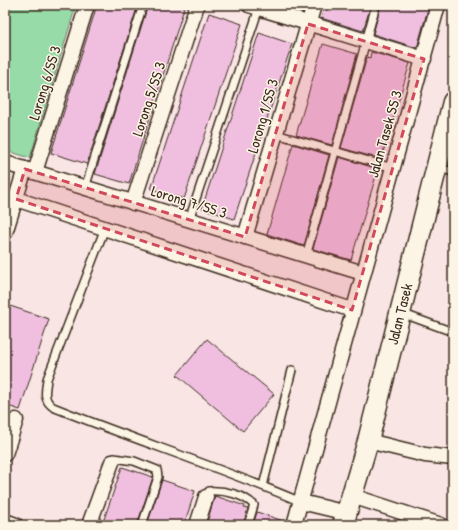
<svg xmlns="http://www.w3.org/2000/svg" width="458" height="530" font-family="'Patrick Hand',sans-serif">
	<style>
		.green { fill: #97dca8; stroke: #698363 }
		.building { fill: #f0bfe0; stroke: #3b2a1e }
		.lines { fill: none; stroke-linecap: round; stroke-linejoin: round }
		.service-casing { stroke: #3b2a1e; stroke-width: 10 }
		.minor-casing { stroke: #3b2a1e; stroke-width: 17 }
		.secondary-casing { stroke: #3b2a1e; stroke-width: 23 }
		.service { stroke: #fcf5e5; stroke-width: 7 }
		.minor { stroke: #fcf5e5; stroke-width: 14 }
		.secondary { stroke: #fcf5e5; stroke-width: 20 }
		.marked { fill: #d1495b; fill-opacity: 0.2; stroke: #d1495b; stroke-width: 3; stroke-dasharray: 8 5; stroke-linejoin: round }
		.labels { text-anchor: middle; stroke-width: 3; stroke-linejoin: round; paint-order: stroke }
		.street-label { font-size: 15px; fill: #3b2a1e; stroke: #fcf5e5 }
	</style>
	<rect width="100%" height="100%" fill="#f8e5e4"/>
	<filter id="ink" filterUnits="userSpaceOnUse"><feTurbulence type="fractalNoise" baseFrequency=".025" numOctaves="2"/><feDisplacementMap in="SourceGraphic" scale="8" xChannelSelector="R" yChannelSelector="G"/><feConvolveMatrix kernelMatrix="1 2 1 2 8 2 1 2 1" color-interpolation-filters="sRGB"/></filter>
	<g filter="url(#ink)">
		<path class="green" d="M5 5H76L30 158 5 150Z"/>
		<g class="building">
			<path d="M97 5H138L87 164 51 153Z"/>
			<path d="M148 5H185L129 184 95 174Z"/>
			<path d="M325 5H371L363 31 321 18Z"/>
			<path d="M381 5H429L417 48 373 34Z"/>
			<path d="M209 13 242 24 184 199 151 189Z"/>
			<path d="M259 33 292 44 234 219 202 208Z"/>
			<path d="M323 44 357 54 332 145 296 135Z"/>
			<path d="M371 52 410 63 381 159 341 148 367 57 370 58Z"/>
			<path d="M293 144 329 155 304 246 267 234Z"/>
			<path d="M339 157 378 169 351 260 313 249Z"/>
			<path d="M10 306 49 319 20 410 5 405V322Z"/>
			<path d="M207 339 274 394 243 431 177 375Z"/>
			<path d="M122 467 153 477 137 525H102Z"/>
			<path d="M162 480 195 491 184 525H147Z"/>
			<path d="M215 496 245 506 244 508 248 509 243 525H206Z"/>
			<path d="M257 512 286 522V525H253Z"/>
		</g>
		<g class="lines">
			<g class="service-casing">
				<g id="service">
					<path d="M276 134 393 168"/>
					<path d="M439 168 453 172"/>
					<path d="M85 188 143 5"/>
					<path d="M189 220 259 8"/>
					<path d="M105 228 47 379C46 390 42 399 53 407 135 440 219 467 301 502"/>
					<path d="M306 256 376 5"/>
					<path d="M401 313 453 332"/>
					<path d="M112 462 114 458 134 461 157 470 158 477 142 525"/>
					<path d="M263 486 292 370"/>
					<path d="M206 497 209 491C224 490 243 494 254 505L248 525"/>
				</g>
			</g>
			<g class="minor-casing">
				<g id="minor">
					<path d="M249 5 424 59"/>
					<path d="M5 163 363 273"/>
					<path d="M35 172 87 5"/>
					<path d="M16 199 352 310"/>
					<path d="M133 203 197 5"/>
					<path d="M5 233 25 169"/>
					<path d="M245 237 314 5"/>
					<path d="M368 441 425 455 453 458"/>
					<path d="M5 454 16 420"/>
					<path d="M352 496 441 525"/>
					<path d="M301 502 347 513"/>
					<path d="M5 521 16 525"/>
					<path d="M89 525 112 462"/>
					<path d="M197 525 206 497"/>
					<path d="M294 525 438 5"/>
				</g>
			</g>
			<g class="secondary-casing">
				<path id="secondary" d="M343 525 368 441 453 102"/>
			</g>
			<use href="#service" class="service"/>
			<use href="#minor" class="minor"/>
			<use href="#secondary" class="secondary"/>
		</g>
	</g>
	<path class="marked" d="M308 24 424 59 352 310 16 199 25 169 245 237Z"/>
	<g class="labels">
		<g class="street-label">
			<text transform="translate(45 83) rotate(-73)" y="5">Lorong 6/SS 3</text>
			<text transform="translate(149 99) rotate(-72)" y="5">Lorong 5/SS 3</text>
			<text transform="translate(263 116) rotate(-74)" y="5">Lorong 1/SS 3</text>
			<text transform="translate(385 134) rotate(-74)" y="5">Jalan Tasek SS 3</text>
			<text transform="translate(189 202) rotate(17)" y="5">Lorong 7/SS 3</text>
			<text transform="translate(400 314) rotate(-76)" y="5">Jalan Tasek</text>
		</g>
	</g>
	<rect width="458" height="530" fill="none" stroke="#fcf5e5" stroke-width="20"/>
	<rect x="10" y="10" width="438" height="510" fill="none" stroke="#3b2a1e" stroke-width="1.5" filter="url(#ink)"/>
</svg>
